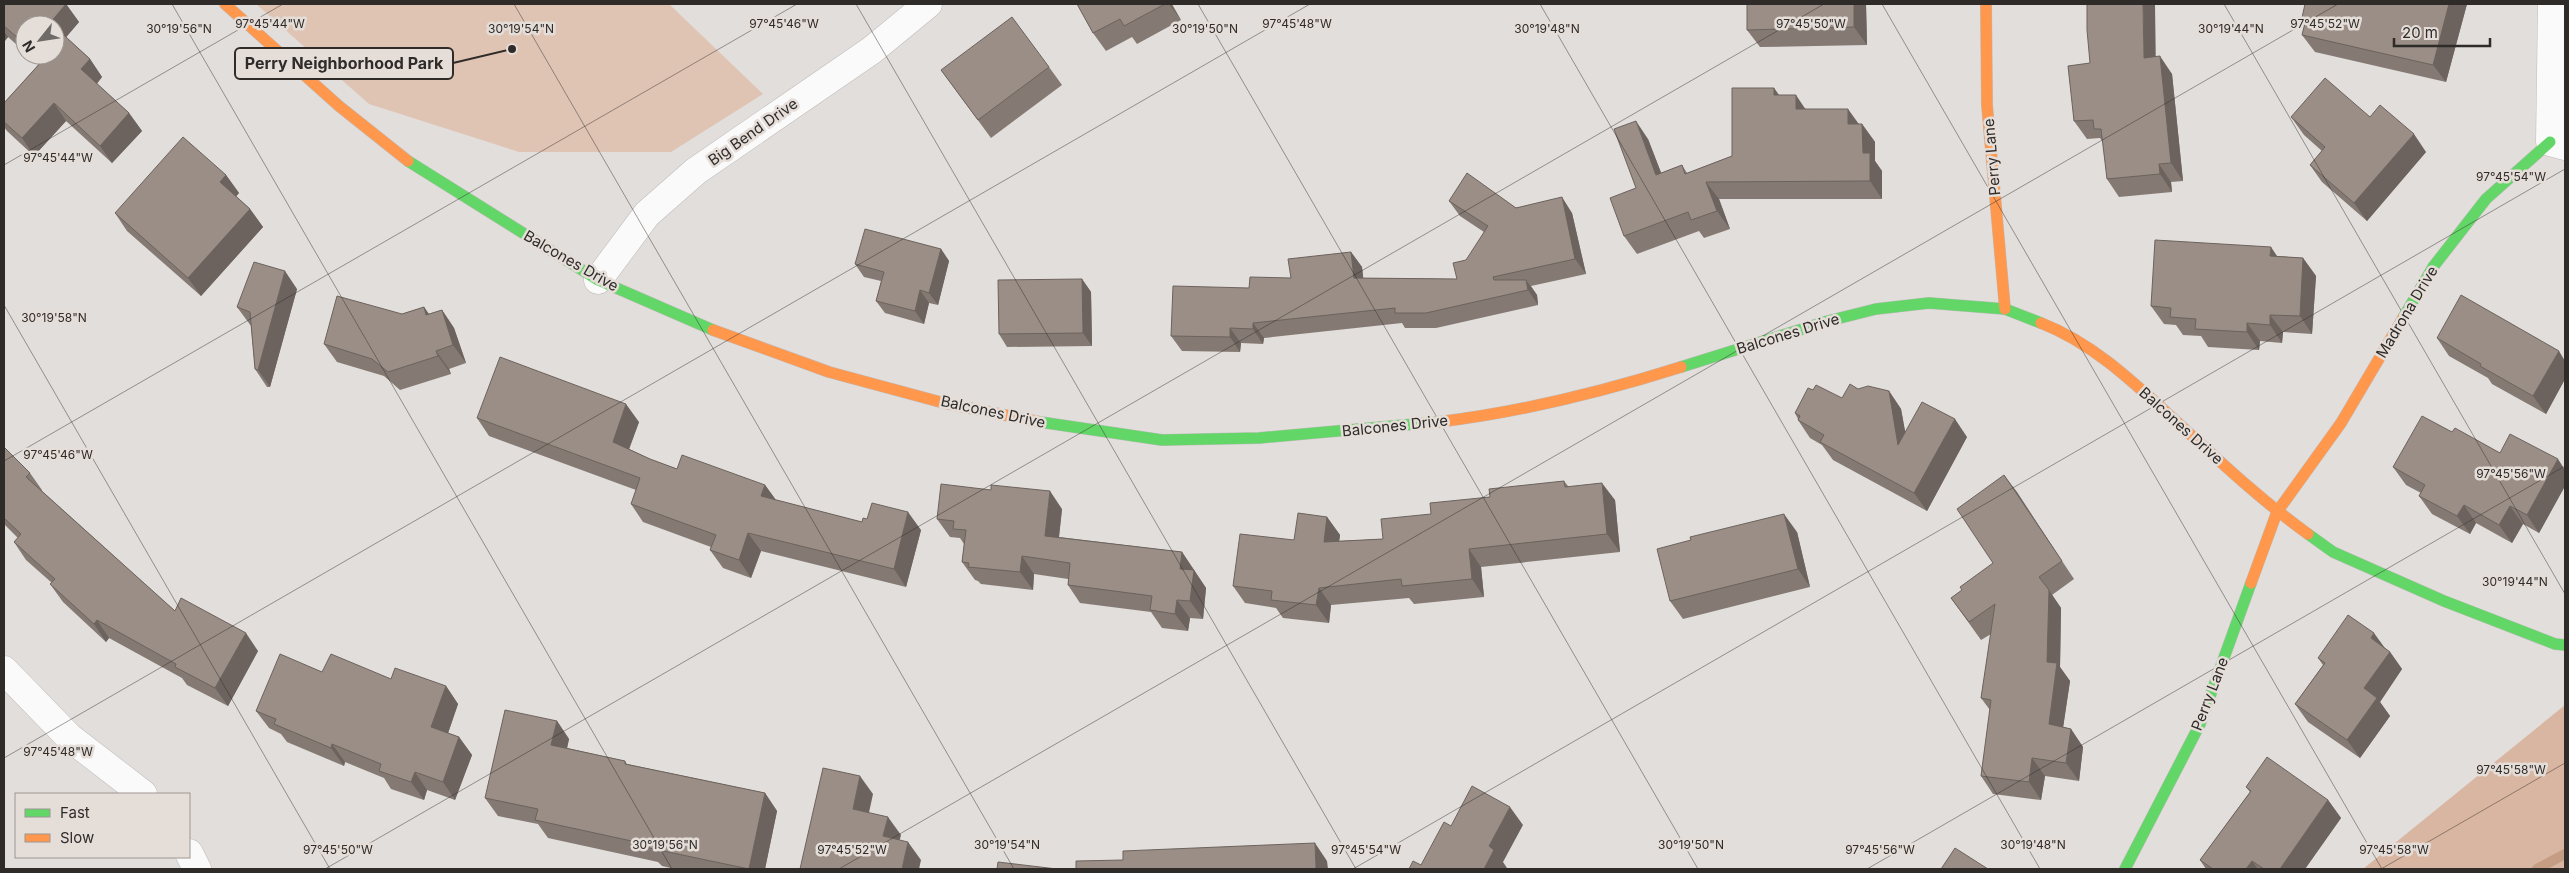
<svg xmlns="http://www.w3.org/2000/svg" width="2569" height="873" font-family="Inter,sans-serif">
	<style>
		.green { fill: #dfc4b4 }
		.forest { fill: #d9b6a2 }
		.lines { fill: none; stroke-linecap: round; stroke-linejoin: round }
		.stream { stroke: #c59c84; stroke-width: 10 }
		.street-casing { stroke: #c0bcbb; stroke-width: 29 }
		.fast-casing { stroke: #c0bcbb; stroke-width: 12 }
		.slow-casing { stroke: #c0bcbb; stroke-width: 12 }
		.street { stroke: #fbfafa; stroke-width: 28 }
		.fast { stroke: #63d668; stroke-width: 11 }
		.slow { stroke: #ff974d; stroke-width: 11 }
		.wall { fill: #847a73 }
		.shaded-wall { fill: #6c635e }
		.building { fill: #9a8e86; stroke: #6c635e }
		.ticks { fill: none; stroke: #2e2b29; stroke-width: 1; stroke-opacity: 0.45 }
		.labels { text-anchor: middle; stroke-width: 5; stroke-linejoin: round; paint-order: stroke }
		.street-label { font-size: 15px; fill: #2e2b29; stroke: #e5ddd8 }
		.ticks-label { font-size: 12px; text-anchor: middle; fill: #2e2b29; stroke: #e5ddd8; stroke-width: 5; stroke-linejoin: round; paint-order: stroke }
		.leader { fill: none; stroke: #2e2b29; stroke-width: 2 }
		.callout-dot { fill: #2e2b29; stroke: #e5ddd8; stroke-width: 2 }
		.callout { fill: #e5ddd8; stroke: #2e2b29; stroke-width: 2 }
		.callout-label { font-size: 16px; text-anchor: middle; font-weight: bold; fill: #2e2b29 }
	</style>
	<rect width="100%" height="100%" fill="#e2dedb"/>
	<path class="green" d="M256 4H669L763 94 671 152H519L369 104Z"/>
	<path class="forest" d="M2565 705V869H2363Z"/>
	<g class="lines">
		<path class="stream" d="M2537 869 2565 854"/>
		<g class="street-casing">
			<g id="street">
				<path d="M2552 4 2550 142 2565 146"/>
				<path d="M598 280 647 214 696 171 872 50 928 4"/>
				<path d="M4 670 69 737 143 794"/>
				<path d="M189 853 197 869"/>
			</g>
		</g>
		<g class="fast-casing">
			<g id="fast">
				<path d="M408 161 598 280 713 330"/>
				<path d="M2403 318 2433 267 2486 199 2550 142"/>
				<path d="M1681 367 1828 321 1876 309 1929 303 2005 309 2041 323"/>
				<path d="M1040 422 1162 440 1259 438 1438 422"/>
				<path d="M2308 534 2333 552 2444 601 2555 644 2565 645"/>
				<path d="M2125 869 2200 724 2251 583"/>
			</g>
		</g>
		<g class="slow-casing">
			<g id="slow">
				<path d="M225 4 339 106 408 161"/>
				<path d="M1986 4 1987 105 2005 309"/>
				<path d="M2041 323C2090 342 2129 378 2167 413 2213 455 2258 498 2308 534"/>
				<path d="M713 330 829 372 944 403 1040 422"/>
				<path d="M1438 422C1520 412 1602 392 1681 367"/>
				<path d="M2251 583 2277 512 2341 423 2403 318"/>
			</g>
		</g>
		<use href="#street" class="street"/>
		<use href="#fast" class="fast"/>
		<use href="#slow" class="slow"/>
	</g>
	<g class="wall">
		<path d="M4 4H66L79 22 66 37 90 59 102 77 97 84 129 113 142 131 112 163 66 121 34 156 7 131 4 127V103L39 64 29 55H55L25 25V52L8 37 4 42Z"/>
		<path d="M1077 4H1172L1181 20 1137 44 1132 37 1106 51 1093 33Z"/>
		<path d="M1747 4H1866L1867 45 1760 47 1747 30Z"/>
		<path d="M2467 4 2446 82 2315 52 2302 35 2304 27 2301 22Z"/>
		<path d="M2156 56 2172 74 2183 181 2171 182 2172 192 2119 197 2107 179 2103 142 2100 138 2087 139 2074 121 2090 63Z"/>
		<path d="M1049 67 1062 85 991 138 941 70Z"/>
		<path d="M1774 88 1779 95 1806 109 1859 124H1862L1875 142V161L1882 171V199H1719L1730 229 1704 238 1699 231 1637 254 1624 236 1648 139 1661 173 1682 165 1687 173 1732 156Z"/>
		<path d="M2291 117H2370L2426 152 2367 221 2322 182 2310 165 2322 151 2304 135Z"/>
		<path d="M226 175 239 193 236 196 250 209 263 227 201 296 127 231 115 213Z"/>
		<path d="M1449 201 1572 213 1586 274 1531 286 1537 295 1538 305 1436 328H1405L1402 323 1264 338 1263 344 1241 343 1240 352 1182 351 1171 336 1249 288 1291 278 1351 252 1362 267 1363 278 1457 279 1484 232 1460 216Z"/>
		<path d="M941 249 949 261 938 305 929 303 924 324 885 313 876 301 881 281 864 277 855 264Z"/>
		<path d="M2277 256 2303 258 2316 276 2312 334 2283 332 2282 343 2260 341 2259 350 2208 347 2201 336 2183 335 2176 325 2164 324 2151 306Z"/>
		<path d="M1082 279 1091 292 1092 346 1007 347 999 334Z"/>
		<path d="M297 289 270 387H267L255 369 251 326 237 307Z"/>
		<path d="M424 307 429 314 442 310 454 328 466 363 449 369 451 374 400 390 384 376 337 362 324 344 402 314Z"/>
		<path d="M2437 338 2565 361V379L2546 414 2492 384 2488 378 2449 356Z"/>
		<path d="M1858 389 1889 391 1901 409 1905 432 1967 437 1927 511 1833 460 1822 445 1810 438 1798 420V419L1795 413 1813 390 1842 398Z"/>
		<path d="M477 418 639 422 629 449 650 459 677 469 765 485 776 500 862 522 921 530 906 587 761 551 751 578 723 568 710 550 711 547 643 522 631 504 636 490 489 436Z"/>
		<path d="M2452 432 2500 453 2565 470V486L2539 533 2523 524 2512 543 2476 523 2470 534 2432 514 2419 496 2421 493 2406 485 2393 467Z"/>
		<path d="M4 447 30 473 42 490V491L175 611 258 651 228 706 187 685 182 678 109 638 106 642 63 602 50 584 52 583 26 560 14 542 18 538 4 524Z"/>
		<path d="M2004 475 2074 579 2052 595 2061 608 2060 667 2070 681 2063 727 2071 729 2083 747 2079 781 2045 776 2041 800 1993 794 1981 776 1990 710 1981 698 1991 634 1981 640 1951 598 1962 590 1993 563Z"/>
		<path d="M1564 481 1568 486 1615 500 1620 552 1481 567 1484 597 1414 604 1409 598 1331 605 1329 623 1283 618 1276 608 1245 603 1233 586 1327 517 1340 535 1339 541 1383 539 1431 514 1490 497Z"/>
		<path d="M1062 509 1059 537 1182 552 1206 588 1203 619 1190 618 1188 631 1162 628 1151 612 1080 603 1068 585V579L1034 574 1033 590 981 584 978 581 975 580 962 562 964 544 960 538 950 537 937 519Z"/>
		<path d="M1797 532 1810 587 1683 619 1670 601 1691 540Z"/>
		<path d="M2384 648 2390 652 2402 669 2380 702 2390 716 2360 758 2308 722 2295 704 2323 665 2318 658Z"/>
		<path d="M322 672 446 686 458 704 448 733 459 737 472 755 455 800 427 790 424 800 391 789 384 778 345 762 344 766 287 742 281 734 269 728 256 711Z"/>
		<path d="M557 721 569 739 567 748 625 761 627 764 765 793 777 811 765 869H675L662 866 658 862 548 838 538 824 498 816 485 798Z"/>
		<path d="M2246 787 2328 800 2341 818 2305 869H2206L2200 860 2250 792Z"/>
	</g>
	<g class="shaded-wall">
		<path d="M66 4 79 22 63 41 55 29V25H52L50 23Z"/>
		<path d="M1169 4H1171L1181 20Z"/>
		<path d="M1854 4H1866L1867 45 1854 27Z"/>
		<path d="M2143 4H2155L2156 76 2144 58Z"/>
		<path d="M2449 4H2467L2446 82 2433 65Z"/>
		<path d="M4 31 8 37 4 42Z"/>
		<path d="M2160 56 2172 74 2183 181 2171 163Z"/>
		<path d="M90 59 102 77 93 87 81 69Z"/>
		<path d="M1774 88 1786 106 1774 95Z"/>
		<path d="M1796 95 1808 113 1796 109Z"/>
		<path d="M54 103 66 121 34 156 22 138Z"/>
		<path d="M1848 109 1861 127 1848 124Z"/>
		<path d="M129 113 142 131 112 163 100 146Z"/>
		<path d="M1636 121 1648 139 1669 193 1656 175Z"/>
		<path d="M1862 124 1875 142V161L1882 171V199L1870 181 1863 153Z"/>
		<path d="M2414 134 2426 152 2367 221 2354 203Z"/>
		<path d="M2159 164 2171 182 2172 192 2160 174Z"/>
		<path d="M226 175 239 193 233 200 220 182Z"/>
		<path d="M1706 182 1719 199 1730 229 1717 211Z"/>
		<path d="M1562 197 1572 213 1586 274 1575 259Z"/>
		<path d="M250 209 263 227 201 296 188 278Z"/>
		<path d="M2271 247 2283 265 2270 256Z"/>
		<path d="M941 249 949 261 938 305 929 293Z"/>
		<path d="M1351 252 1362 267 1365 293 1354 278Z"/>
		<path d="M2303 258 2316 276 2312 334 2300 316Z"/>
		<path d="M285 271 297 289 270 387 258 370Z"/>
		<path d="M1082 279 1091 292 1092 346 1083 333Z"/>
		<path d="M1526 280 1537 295 1538 305 1528 290Z"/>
		<path d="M920 290 929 303 924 324 915 311Z"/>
		<path d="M424 307 436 325 426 315Z"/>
		<path d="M442 310 454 328 466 363 453 345Z"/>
		<path d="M2270 315 2283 332 2282 343 2270 325Z"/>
		<path d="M1253 323 1264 338 1263 344 1253 329Z"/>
		<path d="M2247 323 2260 341 2259 350 2247 332Z"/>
		<path d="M1230 328 1241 343 1240 352 1230 337Z"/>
		<path d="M436 351 449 369 451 374 438 356Z"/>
		<path d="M2559 351 2565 361V379L2546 414 2533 396Z"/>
		<path d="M1889 391 1901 409 1911 463 1898 445Z"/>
		<path d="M626 404 639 422 625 460 613 442Z"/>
		<path d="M1955 419 1967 437 1927 511 1914 493Z"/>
		<path d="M2558 459 2565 470V486L2539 533 2527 515Z"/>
		<path d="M2004 475 2017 492 2074 579 2062 561Z"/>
		<path d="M1602 483 1615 500 1620 552 1607 534Z"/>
		<path d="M765 485 778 503 761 496Z"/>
		<path d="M1050 491 1062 509 1057 554 1045 536Z"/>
		<path d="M2464 505 2476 523 2470 534 2457 516Z"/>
		<path d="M2510 506 2523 524 2512 543 2499 525Z"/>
		<path d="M908 512 921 530 906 587 894 569Z"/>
		<path d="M1784 514 1797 532 1810 587 1798 569Z"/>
		<path d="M1327 517 1340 535 1337 560 1324 542Z"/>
		<path d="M748 533 761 551 751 578 739 560Z"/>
		<path d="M1469 549 1481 567 1484 597 1472 579Z"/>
		<path d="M1182 552 1206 588 1203 619 1190 601 1180 569Z"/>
		<path d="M1022 556 1034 574 1033 590 1020 572Z"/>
		<path d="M1319 588 1331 605 1329 623 1316 605Z"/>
		<path d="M2049 590 2061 608 2060 667 2070 681 2061 742 2049 724 2047 662Z"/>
		<path d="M1177 600 1190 618 1188 631 1175 614Z"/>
		<path d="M97 620 109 638 106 642 94 624Z"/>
		<path d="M246 633 258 651 228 706 215 688Z"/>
		<path d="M2374 633 2387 651 2371 638Z"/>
		<path d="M2390 652 2402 669 2380 702 2390 716 2360 758 2347 740 2364 688Z"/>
		<path d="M446 686 458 704 444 745 431 727Z"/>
		<path d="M557 721 569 739 564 762 551 745Z"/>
		<path d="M2071 729 2083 747 2079 781 2066 763Z"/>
		<path d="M459 737 472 755 455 800 443 782Z"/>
		<path d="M332 744 345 762 344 766 331 748Z"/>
		<path d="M2032 758 2045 776 2041 800 2029 782Z"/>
		<path d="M415 772 427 790 424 800 411 782Z"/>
		<path d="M860 776 873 794 866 826 853 809Z"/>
		<path d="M765 793 777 811 765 869H749Z"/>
		<path d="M2328 800 2341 818 2305 869H2280Z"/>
		<path d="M1510 807 1523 825 1503 862 1507 868 1506 869H1484L1489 846Z"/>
		<path d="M888 817 901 835 896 854 883 836Z"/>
		<path d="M908 842 921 860 919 869H902Z"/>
		<path d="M1315 843 1327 861 1328 869H1316Z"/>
		<path d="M2252 861 2258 869H2246Z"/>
	</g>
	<g class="building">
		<path d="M4 4H66L50 23 53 25H25V44L4 26Z"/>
		<path d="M1077 4H1165L1124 26 1120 19 1093 33Z"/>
		<path d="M1747 4H1854V27L1747 30Z"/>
		<path d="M2087 4H2143L2144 58 2160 56 2171 163 2159 164 2160 174 2107 179 2101 129H2094L2093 120 2074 121 2068 66 2090 63 2087 30Z"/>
		<path d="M2305 4H2449L2433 65 2302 35 2305 23 2301 22Z"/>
		<path d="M1012 17 1049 67 978 120 941 70Z"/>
		<path d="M55 27 90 59 81 69 129 113 100 146 54 103 22 138 4 122V103L43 60 38 55H55Z"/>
		<path d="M2325 78 2370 117 2380 105 2414 134 2354 203 2310 165 2325 147 2291 117Z"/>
		<path d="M1732 88H1774V95H1796V109H1848V124H1862L1863 153H1870V181L1706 182 1717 211 1691 220 1688 212 1624 236 1610 198 1636 188 1614 129 1636 121 1656 175 1682 165 1685 174 1732 156Z"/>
		<path d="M183 137 226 175 220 182 250 209 188 278 115 213Z"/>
		<path d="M1467 173 1516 208 1562 197 1575 259 1493 277 1494 280H1526L1528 290 1426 313H1395V308L1253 323V329L1230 328V337L1171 336 1173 286 1249 288 1250 277 1291 278 1288 259 1351 252 1354 278 1457 279 1453 263 1466 260 1488 226 1449 201Z"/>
		<path d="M865 229 941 249 929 293 920 290 915 311 876 301 884 272 855 264Z"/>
		<path d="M2155 240 2271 247 2270 256 2303 258 2300 316 2270 315V325L2247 323V332L2195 329 2196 319 2170 317 2171 308 2151 306Z"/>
		<path d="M254 262 285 271 258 370 255 369 250 312 237 307Z"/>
		<path d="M1082 279 1083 333 999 334 998 280Z"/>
		<path d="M2461 295 2559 351 2533 396 2480 366 2481 364 2437 338Z"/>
		<path d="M337 296 402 314 424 307 426 315 442 310 453 345 436 351 438 356 388 372 372 359 324 344Z"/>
		<path d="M500 357 626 404 613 442 650 459 677 469 682 455 765 485 761 496 862 522 863 518 867 519 872 503 908 512 894 569 748 533 739 560 710 550 716 535 631 504 640 478 477 418Z"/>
		<path d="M1850 384 1858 389 1868 386 1889 391 1898 445 1922 402 1955 419 1914 493 1820 442 1824 435 1798 420 1800 416 1795 413 1808 388 1813 390 1816 385 1842 398Z"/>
		<path d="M2422 416 2452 432 2455 428 2500 453 2510 434 2558 459 2527 515 2510 506 2499 525 2464 505 2457 516 2419 496 2425 485 2393 467Z"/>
		<path d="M4 447 30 473 26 477 175 611 181 598 246 633 215 688 175 667 176 664 97 620 94 624 50 584 55 579 14 542 21 534 4 518Z"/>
		<path d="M2004 475 2062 561 2039 577 2049 590 2047 662 2057 663 2049 724 2071 729 2066 763 2032 758 2029 782 1981 776 1991 700 1981 698 1995 604 1969 622 1951 598 1962 590 1960 587 1993 563 1957 509Z"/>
		<path d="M1564 481 1565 487 1602 483 1607 534 1469 549 1472 579 1402 586 1401 579 1319 588 1316 605 1271 600 1272 591 1233 586 1240 534 1294 540 1298 513 1327 517 1324 542 1383 539 1381 519 1431 514 1430 503 1490 497 1489 489Z"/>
		<path d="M941 484 991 490V485L1050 491 1045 536 1182 552 1180 569 1194 570 1190 601 1177 600 1175 614 1150 610 1152 596 1068 585 1070 563 1022 556 1020 572 968 567 969 563 962 562 966 530 953 529 954 521 937 519Z"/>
		<path d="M1784 514 1798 569 1670 601 1657 549 1691 540 1690 537Z"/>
		<path d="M2348 615 2374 633 2371 638 2390 652 2364 688 2377 698 2347 740 2295 704 2325 663 2318 658Z"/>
		<path d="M280 654 322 672 331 654 391 679 395 668 446 686 431 727 459 737 443 782 415 772 411 782 379 771 381 764 332 744 331 748 274 724 276 719 256 711Z"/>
		<path d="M505 710 557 721 551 745 625 761V764L765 793 749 869 649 848 650 845 535 820 538 809 485 798Z"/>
		<path d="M2267 757 2328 800 2280 869H2264L2252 861 2246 869H2213L2200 860 2251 791 2246 787Z"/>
		<path d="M823 768 860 776 853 809 888 817 883 836 908 842 902 869H800Z"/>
		<path d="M1472 786 1510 807 1489 846 1494 850 1484 869H1409L1413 861 1421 865 1444 822 1451 826Z"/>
		<path d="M1315 843 1316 869H1076V861L1123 860V851Z"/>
		<path d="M1955 848 1988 869H1941Z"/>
		<path d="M998 862 1057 869H997Z"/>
	</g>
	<path class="ticks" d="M172 4 672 869M514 4 1014 869M856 4 1356 869M1198 4 1698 869M1540 4 2040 869M1882 4 2382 869M2224 4 2565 594M4 165 283 4M4 305 330 869M4 461 797 4M4 758 1310 4M325 869 1824 4M839 869 2338 4M1353 869 2565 169M1867 869 2565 466M2381 869 2565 763"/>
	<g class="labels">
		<g class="street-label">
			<text transform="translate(753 132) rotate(-35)" y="5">Big Bend Drive</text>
			<text transform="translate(1992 157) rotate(-95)" y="5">Perry Lane</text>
			<text transform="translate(571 261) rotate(30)" y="5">Balcones Drive</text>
			<text transform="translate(2407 312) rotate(-59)" y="5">Madrona Drive</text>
			<text transform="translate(1788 334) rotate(-17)" y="5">Balcones Drive</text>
			<text transform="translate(993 412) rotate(12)" y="5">Balcones Drive</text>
			<text transform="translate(1395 426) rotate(-6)" y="5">Balcones Drive</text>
			<text transform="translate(2181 426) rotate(42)" y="5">Balcones Drive</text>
			<text transform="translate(2210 694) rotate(-69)" y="5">Perry Lane</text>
		</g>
	</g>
	<g class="ticks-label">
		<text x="270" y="28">97°45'44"W</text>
		<text x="784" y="28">97°45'46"W</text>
		<text x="1297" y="28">97°45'48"W</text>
		<text x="1811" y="28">97°45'50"W</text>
		<text x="2325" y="28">97°45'52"W</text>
		<text x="179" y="33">30°19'56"N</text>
		<text x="521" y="33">30°19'54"N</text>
		<text x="1205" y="33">30°19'50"N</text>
		<text x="1547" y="33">30°19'48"N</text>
		<text x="2231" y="33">30°19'44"N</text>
		<text x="58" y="162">97°45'44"W</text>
		<text x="2511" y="181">97°45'54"W</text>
		<text x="54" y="322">30°19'58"N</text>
		<text x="58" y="459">97°45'46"W</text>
		<text x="2511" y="478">97°45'56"W</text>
		<text x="2515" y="586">30°19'44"N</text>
		<text x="58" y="756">97°45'48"W</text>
		<text x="2511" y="774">97°45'58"W</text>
		<text x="665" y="849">30°19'56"N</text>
		<text x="1007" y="849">30°19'54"N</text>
		<text x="1691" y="849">30°19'50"N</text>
		<text x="2033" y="849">30°19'48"N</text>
		<text x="338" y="854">97°45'50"W</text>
		<text x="852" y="854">97°45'52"W</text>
		<text x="1366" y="854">97°45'54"W</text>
		<text x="1880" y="854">97°45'56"W</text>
		<text x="2394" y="854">97°45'58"W</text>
	</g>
	<path class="leader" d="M512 49L453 63"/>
	<circle class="callout-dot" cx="512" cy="49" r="5"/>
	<rect class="callout" x="235" y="48" width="218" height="31" rx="5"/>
	<g class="callout-label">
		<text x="344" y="69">Perry Neighborhood Park</text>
	</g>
	<rect width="2569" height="873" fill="none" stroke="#2e2b29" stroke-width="10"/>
	<rect x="15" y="793" width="175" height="65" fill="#e5ddd8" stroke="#9c9692"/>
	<rect x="25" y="809" width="25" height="8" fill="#63d668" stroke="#9c9692"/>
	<text x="60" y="818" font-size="15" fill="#2e2b29">Fast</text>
	<rect x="25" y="834" width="25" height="8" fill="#ff974d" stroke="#9c9692"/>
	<text x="60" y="843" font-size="15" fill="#2e2b29">Slow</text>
	<g transform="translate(40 40) rotate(240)"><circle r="24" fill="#e5ddd8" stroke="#9c9692"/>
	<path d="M0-4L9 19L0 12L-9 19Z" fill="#6d6a67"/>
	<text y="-8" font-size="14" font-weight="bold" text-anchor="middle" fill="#2e2b29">N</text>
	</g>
	<path d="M2394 38v8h96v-8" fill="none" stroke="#2e2b29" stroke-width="2.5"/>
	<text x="2402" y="38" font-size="15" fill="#2e2b29" stroke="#e5ddd8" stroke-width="4" paint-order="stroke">20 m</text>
</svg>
